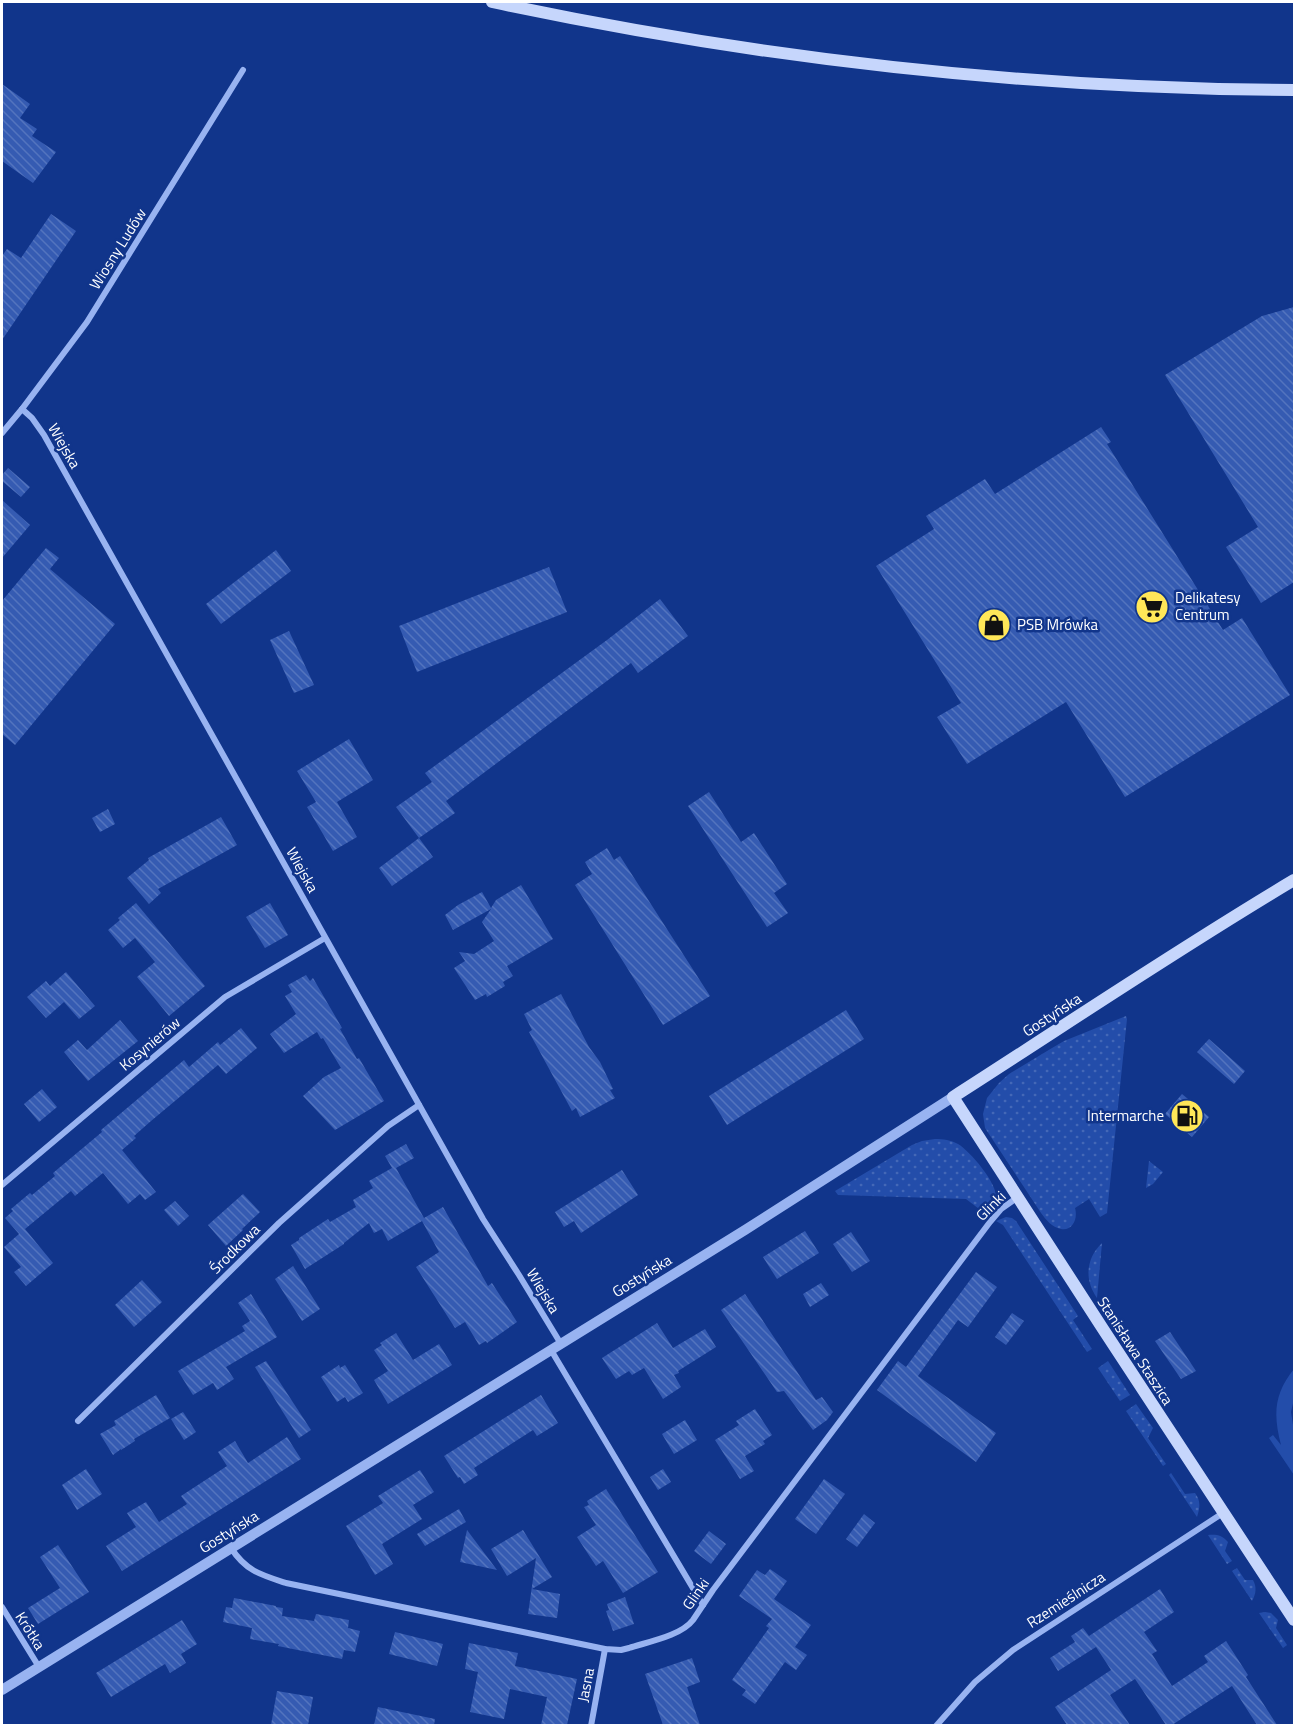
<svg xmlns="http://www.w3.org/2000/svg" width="1296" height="1727" font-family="'Titillium Web',sans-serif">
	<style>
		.grass { fill: url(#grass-dots) }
		.pitch { fill: #234daa }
		.building { fill: url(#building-back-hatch) }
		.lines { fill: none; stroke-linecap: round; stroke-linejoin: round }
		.minor { stroke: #98b3f1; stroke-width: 6 }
		.tertiary { stroke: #98b3f1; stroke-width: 10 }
		.secondary { stroke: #c6d6fc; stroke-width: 12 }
		.labels { text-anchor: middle; stroke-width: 5; stroke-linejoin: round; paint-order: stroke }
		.street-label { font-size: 15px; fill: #fff; stroke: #11358b }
		.poi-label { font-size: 15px; fill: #fff; stroke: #11358b; text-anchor: start }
	</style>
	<defs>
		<pattern id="grass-dots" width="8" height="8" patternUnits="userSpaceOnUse" patternTransform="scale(1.5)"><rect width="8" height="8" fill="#234daa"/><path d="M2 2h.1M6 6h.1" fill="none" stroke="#4468b7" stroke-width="1.8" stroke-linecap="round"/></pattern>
		<pattern id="building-back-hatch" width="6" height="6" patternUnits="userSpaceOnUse" patternTransform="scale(1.5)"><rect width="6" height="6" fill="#355bb2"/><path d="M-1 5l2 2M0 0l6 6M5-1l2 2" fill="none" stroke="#5374be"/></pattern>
	</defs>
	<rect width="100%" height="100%" fill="#11358b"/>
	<g class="grass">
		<path d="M1126 1016 1127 1019 1107 1213 1100 1217 1089 1199 1075 1208C1078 1218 1073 1231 1061 1229 1052 1227 1046 1220 1041 1213L985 1128 983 1114 987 1098 999 1083 1009 1074 1052 1048 1064 1041Z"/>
		<path d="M935 1139C943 1139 951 1140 958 1144 970 1151 998 1184 996 1198 995 1204 990 1209 987 1215L966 1199 838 1195 835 1191 912 1145 922 1141Z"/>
		<path d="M1149 1161 1163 1172 1153 1184 1146 1188Z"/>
		<path d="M1006 1217 1012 1218 1016 1221 1078 1316 1073 1320 1092 1349 1087 1352 1003 1225 996 1221Z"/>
		<path d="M1102 1243 1097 1298C1084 1280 1086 1258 1102 1243Z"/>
		<path d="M1108 1361 1130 1395 1120 1401 1098 1368Z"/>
		<path d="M1136 1404 1153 1428 1148 1438 1166 1464 1163 1466 1126 1411Z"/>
		<path d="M1171 1473 1185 1494 1195 1493C1201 1501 1200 1508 1197 1517L1169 1475Z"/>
		<path d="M1208 1535C1216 1534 1222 1535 1228 1542L1225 1551 1232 1561 1227 1564Z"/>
		<path d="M1237 1568 1245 1580H1253C1257 1587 1256 1594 1252 1601L1232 1571Z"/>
		<path d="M1265 1612 1271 1613 1278 1620 1276 1628 1287 1645 1283 1648 1259 1613Z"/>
	</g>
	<path class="pitch" d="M1294 1369V1399L1291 1412 1294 1431V1475L1269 1438 1273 1435 1281 1445C1273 1414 1274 1394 1294 1369Z"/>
	<g class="building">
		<path d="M2 84 30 104 20 118 37 129 32 136 56 152 33 183 2 161Z"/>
		<path d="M51 214 76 231 2 340V256L7 249 21 258Z"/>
		<path d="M1294 307V582L1261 603 1226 547 1258 527 1165 375 1262 316Z"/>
		<path d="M1101 427 1111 442 1107 444 1223 630 1242 618 1290 695 1125 797 1066 702 967 764 937 717 961 703 876 566 934 529 926 516 985 479 995 494Z"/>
		<path d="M8 468 30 487 21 497 2 481V475Z"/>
		<path d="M2 500 30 525 2 558Z"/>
		<path d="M46 548 59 558 50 569 115 624 15 745 2 734V601Z"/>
		<path d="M276 550 291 571 221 624 206 604Z"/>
		<path d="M549 567 567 612 417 672 399 626Z"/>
		<path d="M660 599 688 636 638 673 631 663 446 801 455 813 419 838 396 807 432 782 425 773 607 640Z"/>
		<path d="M289 631 314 685 294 693 270 640Z"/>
		<path d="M349 739 373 780 337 802 357 837 333 851 307 807 316 802 297 771Z"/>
		<path d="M709 792 741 842 754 833 787 884 774 893 788 913 767 927 688 806Z"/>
		<path d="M108 809 115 824 100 832 92 818Z"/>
		<path d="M221 817 237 845 158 889 161 893 149 904 127 878 149 860 148 858Z"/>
		<path d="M419 838 433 857 392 886 379 868Z"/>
		<path d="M607 848 614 860 620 856 710 996 663 1025 575 885 592 874 585 862Z"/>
		<path d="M521 885 553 939 507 966 513 976 503 982 505 986 487 997 486 994 475 1000 454 968 465 961 459 952 474 954 494 941 482 922 491 909 453 930 445 915 458 905 482 892 491 908 496 900Z"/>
		<path d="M136 903 205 986 169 1016 137 977 155 962 135 938 123 948 108 930 120 920 118 918Z"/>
		<path d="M270 903 288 935 265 948 246 917Z"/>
		<path d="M66 972 95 1006 79 1019 64 1002 46 1018 27 997 46 981 50 986Z"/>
		<path d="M306 975 310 981 313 978 342 1028 340 1029 357 1059 359 1058 384 1101 335 1130 303 1096 324 1077 341 1068 323 1038 321 1039 317 1032 284 1053 270 1034 296 1014 285 996 292 992 288 985Z"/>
		<path d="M561 994 589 1047 600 1062 613 1089 610 1090 615 1098 580 1117 576 1108 572 1111 559 1087 529 1032 532 1030 524 1014Z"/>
		<path d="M846 1010 864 1039 727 1125 709 1096Z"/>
		<path d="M120 1020 138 1041 88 1081 64 1052 78 1040 87 1050Z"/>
		<path d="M241 1028 257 1048 226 1074 218 1065 151 1121 134 1136 136 1138 122 1150 156 1192 145 1200 140 1194 128 1204 103 1173 75 1196 71 1191 25 1229 53 1263 26 1286 14 1272 21 1267 4 1247 19 1234 5 1218 13 1211 11 1209 30 1193 32 1195 55 1176 53 1173 102 1132 101 1130 184 1060 189 1067 218 1042 220 1045Z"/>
		<path d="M1209 1039 1245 1071 1234 1084 1197 1052Z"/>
		<path d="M42 1089 57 1107 39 1122 24 1104Z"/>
		<path d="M1182 1094 1209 1117 1192 1137 1165 1114Z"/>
		<path d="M406 1144 414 1158 396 1168 424 1218 443 1207 488 1286 492 1283 517 1322 487 1343 486 1341 479 1345 465 1322 455 1328 416 1267 439 1252 422 1221 388 1241 382 1229 374 1233 369 1223 344 1243V1244L305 1269 291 1245 299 1240V1238L328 1219 330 1222 356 1207 353 1200 373 1188 369 1181 392 1168 385 1156Z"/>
		<path d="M622 1170 638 1195 581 1233 574 1221 564 1227 555 1212Z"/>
		<path d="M243 1194 260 1212 242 1229 243 1230 226 1246 208 1225Z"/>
		<path d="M175 1201 189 1216 178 1226 164 1210Z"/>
		<path d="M805 1231 819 1253 777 1279 763 1257Z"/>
		<path d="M851 1232 870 1261 852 1272 833 1244Z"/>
		<path d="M293 1266 320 1309 302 1321 275 1279Z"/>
		<path d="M976 1272 997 1287 968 1327 958 1320 918 1376 996 1433 976 1462 877 1390 898 1361 906 1367Z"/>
		<path d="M142 1280 162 1302 134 1327 115 1305Z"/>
		<path d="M821 1283 829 1295 810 1307 803 1294Z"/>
		<path d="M251 1294 277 1337 226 1367 234 1379 217 1390 213 1383 193 1395 178 1371 245 1331 242 1326 250 1321 238 1303Z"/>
		<path d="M745 1294 816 1400 822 1397 833 1412 827 1420 813 1430 784 1391 777 1392 721 1310Z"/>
		<path d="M1012 1313 1024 1321 1006 1345 995 1337Z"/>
		<path d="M657 1323 673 1348 705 1329 716 1347 678 1371 679 1373 674 1375 681 1387 663 1399 644 1368 632 1375 629 1371 616 1379 602 1358Z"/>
		<path d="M1170 1332 1196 1371 1181 1379 1155 1341Z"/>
		<path d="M396 1333 413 1360 439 1344 452 1365 388 1404 374 1380 388 1371 374 1350 382 1345 380 1343Z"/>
		<path d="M266 1361 311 1430 299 1438 255 1367Z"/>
		<path d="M339 1365 340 1368 345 1365 363 1393 348 1402 345 1397 337 1402 321 1377Z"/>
		<path d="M156 1395 170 1418 134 1439 135 1441 121 1450V1449L113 1455 100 1434 116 1425 114 1421Z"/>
		<path d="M541 1395 558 1423 537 1436 533 1430 491 1457 474 1468 478 1475 464 1484 460 1477 458 1478 444 1456Z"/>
		<path d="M755 1409 772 1435 763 1441 765 1444 745 1456 754 1471 740 1479 715 1440 739 1425 736 1421Z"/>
		<path d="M183 1412 196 1432 184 1440 171 1419Z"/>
		<path d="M685 1420 697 1440 674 1454 662 1434Z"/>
		<path d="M287 1437 301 1459 122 1571 106 1546 136 1527 127 1513 146 1502 159 1522 187 1504 181 1496 227 1466 218 1452 235 1441 248 1463Z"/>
		<path d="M86 1469 102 1494 77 1510 62 1485Z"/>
		<path d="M663 1469 671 1482 658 1490 650 1477Z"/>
		<path d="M420 1470 434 1492 413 1505 422 1519 382 1544 393 1564 375 1575 346 1526 383 1503 378 1496Z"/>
		<path d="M824 1479 845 1494 816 1534 795 1519Z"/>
		<path d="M606 1489 658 1572 623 1593 603 1561 596 1566 577 1537 596 1525 584 1507 589 1505 587 1501Z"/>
		<path d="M459 1509 466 1522 425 1546 417 1534Z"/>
		<path d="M864 1514 875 1523 857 1547 846 1539Z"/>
		<path d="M467 1530 497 1570 460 1562Z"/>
		<path d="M523 1530 552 1577 532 1589 560 1594 557 1618 528 1614 536 1558 507 1576 491 1549Z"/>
		<path d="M709 1531 726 1544 711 1564 694 1551Z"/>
		<path d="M58 1545 89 1592 38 1624 28 1608 60 1588 40 1557Z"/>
		<path d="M770 1569 787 1581 774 1599 811 1625 795 1647 807 1655 796 1670 785 1662 755 1704 742 1695 746 1690 732 1680 769 1628 766 1626 772 1619 739 1596 757 1570 765 1575Z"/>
		<path d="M1160 1589 1174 1612 1144 1632 1157 1651 1152 1654 1172 1686 1208 1662 1204 1656 1226 1641 1248 1675 1246 1677 1277 1725H1257L1232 1686 1172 1725H1166L1135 1679 1110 1695 1130 1725H1067L1055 1707 1111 1670 1096 1647 1058 1671 1050 1658 1075 1642 1071 1636 1083 1628 1089 1636Z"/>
		<path d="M625 1597 634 1624 613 1631 606 1611 609 1610 607 1604Z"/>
		<path d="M234 1598 276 1606V1607L283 1608 282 1616 314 1621 316 1614 349 1620 348 1628 360 1631 355 1652 344 1650 342 1659 278 1646 279 1644 250 1639 252 1628 223 1622 226 1607 232 1608Z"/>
		<path d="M182 1620 197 1644 181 1654 186 1663 170 1673 165 1664 111 1697 96 1673Z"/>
		<path d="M395 1632 443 1644 437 1666 389 1654Z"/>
		<path d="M469 1643 518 1653 515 1666 577 1679 567 1725H541L547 1697 510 1689 504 1719 470 1712 478 1672 465 1669Z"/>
		<path d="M692 1658 700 1682 687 1687 700 1725H663L645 1674Z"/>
		<path d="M277 1691 313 1697 308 1725H271Z"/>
		<path d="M378 1707 435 1719 434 1725H374Z"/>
	</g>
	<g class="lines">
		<g class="minor">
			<path d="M22 409 32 418 44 435 483 1219 519 1275 561 1344"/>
			<path d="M2 433 22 409 87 322 243 70"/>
			<path d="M2 1185 225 997 325 938"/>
			<path d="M551 1350 703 1605"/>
			<path d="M78 1421 279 1223 388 1126 419 1105"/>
			<path d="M231 1548C246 1571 261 1575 286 1583L605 1649 621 1650 629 1648C647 1642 681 1636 693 1620L713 1590 990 1222 1001 1209 1018 1197"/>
			<path d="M2 1607 39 1667"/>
			<path d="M591 1726 605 1649"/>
			<path d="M936 1726 975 1682 1013 1650 1223 1513"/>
		</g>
		<path class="tertiary" d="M2 1690 745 1230 953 1097"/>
		<g class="secondary">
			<path d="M492 2C755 58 1025 89 1294 90"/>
			<path d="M1294 880C1178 949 1067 1024 953 1097L1103 1329 1294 1620"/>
		</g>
	</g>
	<defs>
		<g id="supermarket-disc" transform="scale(1.725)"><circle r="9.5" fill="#ffe758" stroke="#11358b"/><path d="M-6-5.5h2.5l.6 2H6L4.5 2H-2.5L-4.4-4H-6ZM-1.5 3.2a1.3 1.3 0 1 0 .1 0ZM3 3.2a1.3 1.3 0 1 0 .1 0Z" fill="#111"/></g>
		<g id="shop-disc" transform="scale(1.725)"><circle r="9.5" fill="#ffe758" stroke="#11358b"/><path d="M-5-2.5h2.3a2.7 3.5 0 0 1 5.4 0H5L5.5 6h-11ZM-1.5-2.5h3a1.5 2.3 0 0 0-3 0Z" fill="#111"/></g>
		<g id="fuel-disc" transform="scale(1.725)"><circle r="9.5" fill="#ffe758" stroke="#11358b"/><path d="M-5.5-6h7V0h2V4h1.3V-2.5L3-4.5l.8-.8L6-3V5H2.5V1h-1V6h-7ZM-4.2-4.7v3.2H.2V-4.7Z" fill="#111"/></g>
	</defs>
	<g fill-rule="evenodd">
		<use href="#supermarket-disc" x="1152" y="607"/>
		<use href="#shop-disc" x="994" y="625"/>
		<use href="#fuel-disc" x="1187" y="1116"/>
	</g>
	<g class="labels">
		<g class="street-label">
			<text transform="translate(118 249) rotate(-58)" y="5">Wiosny Ludów</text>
			<text transform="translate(64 446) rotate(60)" y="5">Wiejska</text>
			<text transform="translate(302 870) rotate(61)" y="5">Wiejska</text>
			<text transform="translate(1052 1015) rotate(-33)" y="5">Gostyńska</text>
			<text transform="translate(150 1044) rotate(-40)" y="5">Kosynierów</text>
			<text transform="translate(991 1206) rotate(-45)" y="5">Glinki</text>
			<text transform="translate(235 1249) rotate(-45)" y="5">Środkowa</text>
			<text transform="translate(642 1276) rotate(-32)" y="5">Gostyńska</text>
			<text transform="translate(543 1291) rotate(59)" y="5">Wiejska</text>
			<text transform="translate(1135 1351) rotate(57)" y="5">Stanisława Staszica</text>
			<text transform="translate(229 1532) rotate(-32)" y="5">Gostyńska</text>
			<text transform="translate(696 1594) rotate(-55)" y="5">Glinki</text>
			<text transform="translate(1066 1600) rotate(-33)" y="5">Rzemieślnicza</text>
			<text transform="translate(30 1631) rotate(58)" y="5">Krótka</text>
			<text transform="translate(586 1685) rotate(-79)" y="5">Jasna</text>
		</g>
		<g class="poi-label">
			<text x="1175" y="603">Delikatesy<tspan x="1175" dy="17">Centrum</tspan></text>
			<text x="1017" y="630">PSB Mrówka</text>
			<text x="1164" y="1121" text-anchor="end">Intermarche</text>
		</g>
	</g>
	<rect width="1296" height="1727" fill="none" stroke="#ffffff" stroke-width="6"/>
</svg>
